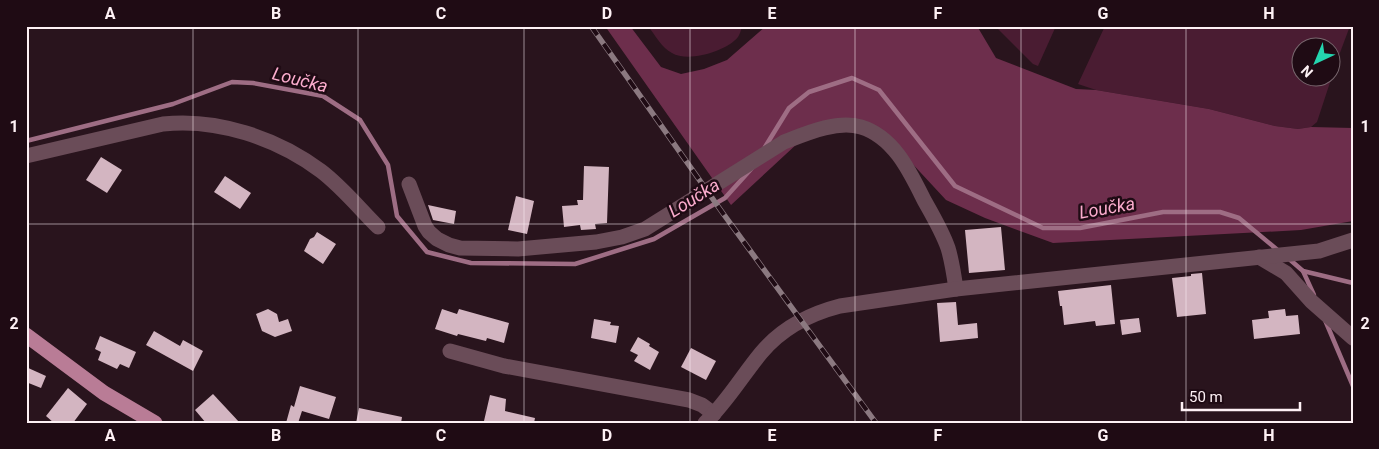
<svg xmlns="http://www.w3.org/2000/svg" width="1379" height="449" font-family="Roboto,sans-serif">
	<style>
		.green { fill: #4a1c32; fill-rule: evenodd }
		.forest { fill: #6d2e4c }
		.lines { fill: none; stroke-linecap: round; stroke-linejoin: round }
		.stream { stroke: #9e6d84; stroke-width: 4.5 }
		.building { fill: #d3b5c1 }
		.minor { stroke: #6a4c58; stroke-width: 15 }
		.major { stroke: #b97c96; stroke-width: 15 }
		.rail-casing { stroke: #8b7980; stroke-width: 5.5 }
		.rail { stroke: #1f0b14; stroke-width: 4; stroke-dasharray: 11; stroke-linecap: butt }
		.grid { fill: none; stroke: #fef1f5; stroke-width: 1; stroke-opacity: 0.55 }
		.labels { text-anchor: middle; stroke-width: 5; stroke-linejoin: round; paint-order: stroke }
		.water-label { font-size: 18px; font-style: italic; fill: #fbaccd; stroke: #1f0b14 }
		.neatline { fill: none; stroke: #fef1f5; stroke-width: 2 }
		.grid-label { font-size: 16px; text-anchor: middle; font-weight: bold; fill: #fef1f5 }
	</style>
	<rect width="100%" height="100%" fill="#29141d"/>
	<g class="green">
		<path d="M648 26H742C741 30 740 34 738 37 727 51 688 63 672 53 662 48 655 35 648 26Z"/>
		<path d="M995 26H1056L1038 66 1033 64Z"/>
		<path d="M1105 26H1350L1338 58 1317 122 1311 127 1298 129 1275 126 1209 109 1096 90 1078 84ZM1302 48H1332V78H1302Z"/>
	</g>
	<path class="forest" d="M605 26H630L661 67 681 74 704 69 727 60 766 26H977L996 58 1076 89 1096 90 1209 109 1275 126 1298 129 1311 127 1353 128V221L1301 230 1053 243 985 218 946 200 908 159 880 132 812 130 731 205Z"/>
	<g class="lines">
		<g class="stream">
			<path d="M26 141 173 104 232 82 253 83 323 96 360 120 388 165 397 216 427 252 471 263 575 264 654 239 725 198 752 168"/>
			<path d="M765 147 789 108 809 92 852 78 879 90 955 186 1043 228H1080L1163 212H1220L1239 218 1280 252"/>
			<path d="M1288 258 1303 271 1353 283"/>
			<path d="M1303 271 1314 295"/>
			<path d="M1325 320 1353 386"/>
		</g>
	</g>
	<g class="building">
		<path d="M101 157 122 170 107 193 86 180Z"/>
		<path d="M584 166 609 167 607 223 595 224 596 229 581 230 580 225 564 227 562 206 578 205 577 200H583Z"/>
		<path d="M225 176 251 193 240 209 214 192Z"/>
		<path d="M516 196 534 201 527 234 508 230Z"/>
		<path d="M428 205 456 211 454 224 433 220Z"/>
		<path d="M1001 227 1005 270 969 273 965 230Z"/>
		<path d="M317 232 336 244 323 264 304 251 310 239 314 237Z"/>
		<path d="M1202 273 1206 314 1177 317 1172 278 1191 276V274Z"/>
		<path d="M1111 285 1115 324 1096 326 1095 321 1064 325 1062 306H1060L1058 291Z"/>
		<path d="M956 302 958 325 977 323 978 338 940 342 937 303Z"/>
		<path d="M268 309 277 314 279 322 288 319 292 331 275 337 262 331 256 314Z"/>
		<path d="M442 309 457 314 459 309 509 323 504 343 487 338 486 341 458 334 457 336 435 329Z"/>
		<path d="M1285 309 1286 316 1298 315 1300 334 1254 339 1252 320 1269 318 1268 311Z"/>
		<path d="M1139 318 1141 332 1122 335 1120 320Z"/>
		<path d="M594 319 611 322 610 325 619 326 616 343 591 338Z"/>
		<path d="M154 331 180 346 183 340 203 351 193 371 146 345Z"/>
		<path d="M100 336 136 352 129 368 120 364 117 369 98 360 101 352 95 349Z"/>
		<path d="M638 337 650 344 649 346 659 352 650 370 634 361 638 355 630 351Z"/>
		<path d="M691 348 716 361 706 380 681 367Z"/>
		<path d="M26 367 46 376 41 388 26 382Z"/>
		<path d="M300 386 336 397 329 419 302 411 298 423H286L291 405 294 407Z"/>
		<path d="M68 388 87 404 73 423H54L46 416Z"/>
		<path d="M213 394 240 423H206L195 410Z"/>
		<path d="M490 395 506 399 505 411 535 418 534 423H493L484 421Z"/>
		<path d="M359 408 402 417 401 423H356Z"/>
	</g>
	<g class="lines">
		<g class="minor">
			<path d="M26 156 163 124C217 118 277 138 321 171 342 187 359 208 378 227"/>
			<path d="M409 184 425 226 429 232 437 239 449 245 460 248 518 249 596 242 622 237 645 229 784 142C807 133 837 120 861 127 894 137 910 172 924 200 933 216 942 231 948 248 952 261 954 275 956 289"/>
			<path d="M1259 257 1286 273 1311 301 1353 338"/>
			<path d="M450 351 504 366 689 400 702 405 714 414"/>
			<path d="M705 423C727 402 742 376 761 353 781 329 809 314 840 306L956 289 1319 251 1353 240"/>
		</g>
		<path class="major" d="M26 335 104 393 155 423"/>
		<g class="rail-casing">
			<path id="rail" d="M591 26 722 212 876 423"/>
		</g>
		<use href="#rail" class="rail"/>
	</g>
	<path class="grid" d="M193 26V423M358 26V423M524 26V423M690 26V423M855 26V423M1021 26V423M1186 26V423M26 224H1353"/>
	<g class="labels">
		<g class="water-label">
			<text transform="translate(300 80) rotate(14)" y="6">Loučka</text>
			<text transform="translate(694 198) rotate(-32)" y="6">Loučka</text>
			<text transform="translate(1107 208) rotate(-10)" y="6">Loučka</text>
		</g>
	</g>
	<rect width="1379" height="449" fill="none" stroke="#1f0b14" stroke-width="55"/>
	<g transform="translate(1316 62) rotate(224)"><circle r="24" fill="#1f0b14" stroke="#78676e"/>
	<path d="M0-4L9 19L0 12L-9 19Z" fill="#24d5af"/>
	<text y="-8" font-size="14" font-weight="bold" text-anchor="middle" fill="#fef1f5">N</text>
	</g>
	<path d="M1182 402v8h118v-8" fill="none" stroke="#fef1f5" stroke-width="2.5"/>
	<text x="1189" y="402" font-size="15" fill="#fef1f5" stroke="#1f0b14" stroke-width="4" paint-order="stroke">50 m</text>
	<rect x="28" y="28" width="1324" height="394" class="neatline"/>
	<g class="grid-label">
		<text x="110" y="19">A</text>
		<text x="276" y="19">B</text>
		<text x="441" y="19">C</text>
		<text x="607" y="19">D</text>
		<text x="772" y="19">E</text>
		<text x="938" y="19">F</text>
		<text x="1103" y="19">G</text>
		<text x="1269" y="19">H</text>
		<text x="14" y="132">1</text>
		<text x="1365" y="132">1</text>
		<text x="14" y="329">2</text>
		<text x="1365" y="329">2</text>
		<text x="110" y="441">A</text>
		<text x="276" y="441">B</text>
		<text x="441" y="441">C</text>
		<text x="607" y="441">D</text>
		<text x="772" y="441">E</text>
		<text x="938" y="441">F</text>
		<text x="1103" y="441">G</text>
		<text x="1269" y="441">H</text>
	</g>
</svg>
